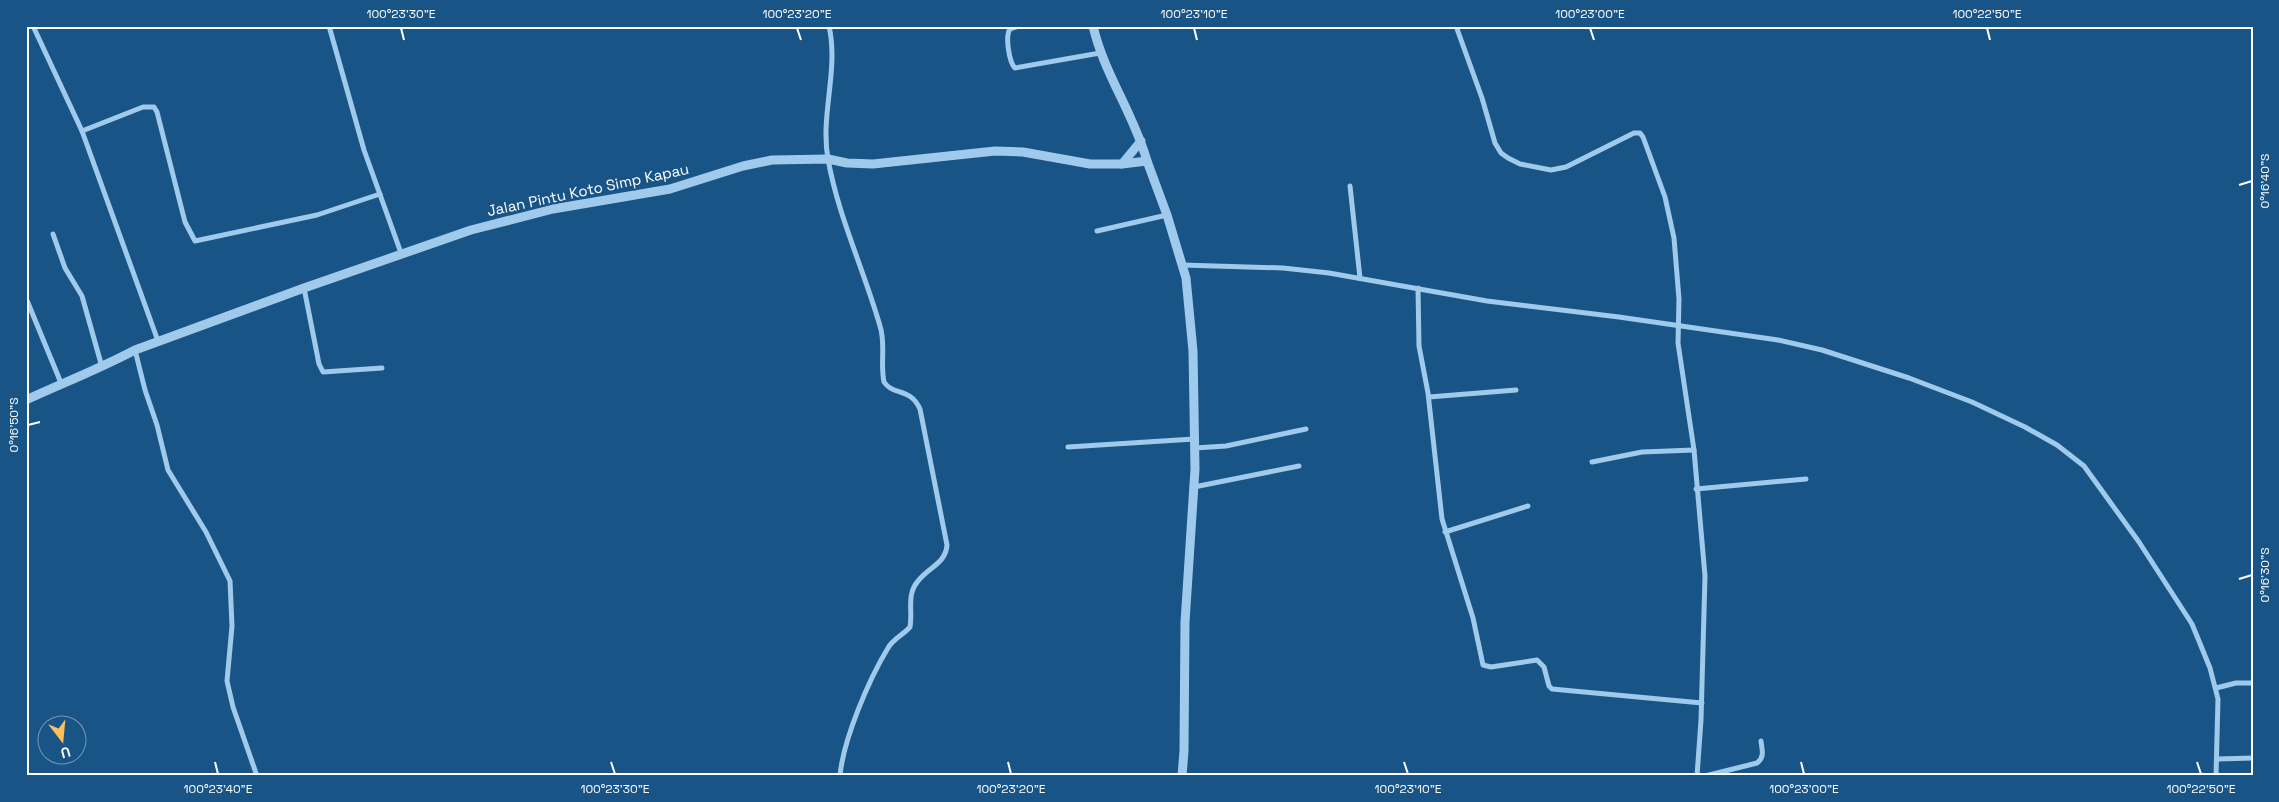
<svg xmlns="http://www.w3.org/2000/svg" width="2279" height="802" font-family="'Space Grotesk',sans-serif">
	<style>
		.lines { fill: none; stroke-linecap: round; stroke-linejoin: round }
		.minor { stroke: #9fcaec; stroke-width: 5 }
		.tertiary { stroke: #9fcaec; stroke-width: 9 }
		.ticks { fill: none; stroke: #fff; stroke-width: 2 }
		.labels { text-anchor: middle; stroke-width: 4; stroke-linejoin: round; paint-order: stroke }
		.street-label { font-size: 15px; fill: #fff; stroke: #195486 }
		.neatline { fill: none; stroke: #fff; stroke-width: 2 }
		.ticks-label { font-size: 12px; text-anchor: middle; fill: #fff }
	</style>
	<rect width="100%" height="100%" fill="#195486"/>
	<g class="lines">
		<g class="minor">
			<path d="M33 26 82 131 158 341"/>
			<path d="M329 26 364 150 401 253"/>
			<path d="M829 26C839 70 820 115 828 159 838 216 864 270 880 326 886 344 880 364 884 382 893 396 910 387 920 409L947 545C946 563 929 567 918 581 906 595 913 611 910 627 903 635 893 639 888 648 869 679 843 740 840 776"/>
			<path d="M1019 26 1010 29C1005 36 1009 62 1015 68L1100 53"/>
			<path d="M1456 26 1482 98 1495 143 1501 153 1508 158 1520 164 1551 170 1566 167 1634 133H1640L1643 137 1665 197 1674 238 1679 299 1678 343 1694 450 1705 576 1701 720 1697 776"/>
			<path d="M82 131 143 107H154L157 112 185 222 195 241 317 215 380 194"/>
			<path d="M1350 186 1360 278"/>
			<path d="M1097 231 1167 215"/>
			<path d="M53 234 65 268 82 296 102 367"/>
			<path d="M1182 265 1283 268 1329 273 1487 301 1619 317 1778 340 1822 350 1909 378 1972 402 2025 427 2057 445 2084 466 2139 542 2192 624 2210 668 2218 699 2216 776"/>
			<path d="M304 288 319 364 323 372 382 368"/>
			<path d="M1418 288 1419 346 1428 393 1442 519 1473 618 1483 665 1491 667 1537 660 1544 667 1549 686 1552 689 1702 703"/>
			<path d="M26 298 61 383"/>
			<path d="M135 350 145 390 157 425 168 470 206 532 230 581 232 626 227 681 233 707 257 776"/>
			<path d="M1429 397 1516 390"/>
			<path d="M1068 447 1194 439"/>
			<path d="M1195 448 1226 446 1306 429"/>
			<path d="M1592 462 1642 452 1694 450"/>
			<path d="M1194 487 1299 466"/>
			<path d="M1696 489 1806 479"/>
			<path d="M1445 532 1528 506"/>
			<path d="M2216 688 2236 683H2253"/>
			<path d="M2217 759 2253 758"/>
			<path d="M1705 776 1757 763C1765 757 1762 750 1761 741"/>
		</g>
		<g class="tertiary">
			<path d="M1147 161 1167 215 1186 278 1193 351 1195 469 1185 622 1184 751 1182 776"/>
			<path d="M1122 164 1141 141"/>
			<path d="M26 400C63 383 99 369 135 350L304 288 471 230 553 209 670 189 743 166 772 160 828 159 847 163 873 164 995 151 1023 152 1090 164H1122L1147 161C1134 114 1104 74 1093 26"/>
		</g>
	</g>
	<path class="ticks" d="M401 28 404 40M797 28 801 40M1194 28 1197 40M1590 28 1594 40M1987 28 1990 40M2239 185 2252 181M28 425 40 422M2239 579 2252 575M215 762 218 774M611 762 615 774M1008 762 1011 774M1404 762 1408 774M1801 762 1804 774M2197 762 2201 774"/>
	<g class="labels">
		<g class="street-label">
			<text transform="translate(588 190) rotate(-12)" y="5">Jalan Pintu Koto Simp Kapau</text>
		</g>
	</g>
	<rect width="2279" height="802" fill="none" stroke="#195486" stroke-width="55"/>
	<g transform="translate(62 740) rotate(164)"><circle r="24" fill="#195486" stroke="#7598b6"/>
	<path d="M0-4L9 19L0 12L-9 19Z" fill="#ffbe5a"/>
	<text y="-8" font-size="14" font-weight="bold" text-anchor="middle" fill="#ffffff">U</text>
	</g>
	<rect x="28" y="28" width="2224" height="746" class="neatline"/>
	<g class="ticks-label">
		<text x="401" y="18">100°23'30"E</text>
		<text x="797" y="18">100°23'20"E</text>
		<text x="1194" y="18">100°23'10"E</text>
		<text x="1590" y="18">100°23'00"E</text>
		<text x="1987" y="18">100°22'50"E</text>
		<text transform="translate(2265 181) rotate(-90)" y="4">0°16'40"S</text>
		<text transform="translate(14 425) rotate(-90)" y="4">0°16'50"S</text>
		<text transform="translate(2265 575) rotate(-90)" y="4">0°16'30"S</text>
		<text x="218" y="793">100°23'40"E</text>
		<text x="615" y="793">100°23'30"E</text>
		<text x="1011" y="793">100°23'20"E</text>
		<text x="1408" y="793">100°23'10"E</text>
		<text x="1804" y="793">100°23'00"E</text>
		<text x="2201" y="793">100°22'50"E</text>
	</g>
</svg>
